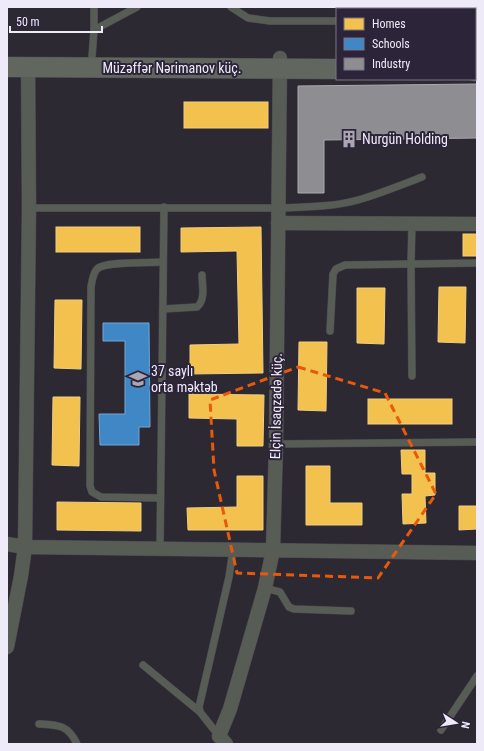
<svg xmlns="http://www.w3.org/2000/svg" width="484" height="751" font-family="'Roboto Condensed',sans-serif">
	<style>
		.homes { fill: #f2c14e; stroke: #f1cd81 }
		.schools { fill: #3f88c5; stroke: #74a5d4 }
		.industry { fill: #8d8d92; stroke: #aaa9b1 }
		.lines { fill: none; stroke-linecap: round; stroke-linejoin: round }
		.lane-casing { stroke: #48454e; stroke-width: 8 }
		.street-casing { stroke: #48454e; stroke-width: 15 }
		.secondary-casing { stroke: #48454e; stroke-width: 21 }
		.lane { stroke: #575c54; stroke-width: 7 }
		.street { stroke: #575c54; stroke-width: 14 }
		.secondary { stroke: #61675e; stroke-width: 20 }
		.marked { fill: none; stroke: #e8590c; stroke-width: 3; stroke-dasharray: 8 5; stroke-linejoin: round }
		.labels { text-anchor: middle; stroke-width: 4; stroke-linejoin: round; paint-order: stroke }
		.street-label { font-size: 14px; fill: #efeaf8; stroke: #2c2438 }
		.poi-label { font-size: 14px; fill: #efeaf8; stroke: #2c2438; text-anchor: start }
	</style>
	<rect width="100%" height="100%" fill="#2d2933"/>
	<g class="homes">
		<rect x="184" y="102" width="84" height="26"/>
		<rect x="56" y="227" width="84" height="25"/>
		<path d="M261 227 263 373 190 374V345L239 344 237 251 181 252V228Z"/>
		<rect x="463" y="234" width="14" height="22"/>
		<path d="M439 287H466L465 343 438 342Z"/>
		<path d="M357 288H385L384 344 357 343Z"/>
		<path d="M55 300H82L81 369 54 368Z"/>
		<path d="M299 342H327L326 411 298 410Z"/>
		<path d="M189 394 264 395 263 446H237V419L189 418Z"/>
		<path d="M53 397H80L79 466 52 465Z"/>
		<rect x="368" y="399" width="84" height="25"/>
		<path d="M401 450H425V473H435V495L425 496 426 523 403 524 402 494H412V474H402Z"/>
		<path d="M306 466H330V503H362V525H306Z"/>
		<path d="M237 476H263V530H188L187 508 237 507Z"/>
		<path d="M57 502 141 503V531L57 530Z"/>
		<path d="M459 506H477V529L459 530Z"/>
	</g>
	<path class="schools" d="M103 323H149L150 427H139V445H100L99 414H125V341H103Z"/>
	<path class="industry" d="M477 84V138L324 140V193H298V86Z"/>
	<g class="lines">
		<g class="lane-casing">
			<g id="lane">
				<path d="M94 7V30"/>
				<path d="M231 7 248 18 270 21H337"/>
				<path d="M475 23H477"/>
				<path d="M92 57 94 30 137 7"/>
				<path d="M29 208H278C305 207 333 207 358 200 379 194 401 185 422 177"/>
				<path d="M163 309 197 307C206 300 202 284 202 275"/>
				<path d="M330 331 333 274 336 269 345 265 477 263"/>
				<path d="M412 376 411 264 412 224"/>
				<path d="M276 444 477 442"/>
				<path d="M160 498 101 497 92 492 90 486 91 287C92 281 93 273 97 269 104 261 151 263 163 262"/>
				<path d="M160 548 164 207"/>
				<path d="M265 588 280 592 289 607 294 609 351 611"/>
				<path d="M143 665 200 712"/>
				<path d="M39 724C59 725 68 725 77 744"/>
				<path d="M441 730 477 676"/>
				<path d="M219 736 200 712 199 707 229 577 233 550"/>
			</g>
		</g>
		<g class="street-casing">
			<g id="street">
				<path d="M278 223 477 224"/>
				<path d="M7 544 25 547 477 553"/>
				<path d="M7 647 21 576 25 547 29 208 28 67"/>
				<path d="M226 744 219 736 230 709 265 588 273 550 276 444 280 58"/>
			</g>
		</g>
		<g class="secondary-casing">
			<g id="secondary">
				<path d="M7 67 337 69"/>
				<path d="M475 71H477"/>
			</g>
		</g>
		<use href="#lane" class="lane"/>
		<use href="#street" class="street"/>
		<use href="#secondary" class="secondary"/>
	</g>
	<path class="marked" d="M298 367 385 393 436 494 378 578 237 573 214 470 210 400Z"/>
	<defs>
		<g id="building-bare" transform="scale(1.38)"><path d="M-4-6H4V6H1V3H-1V6H-4ZM-2.5-4.3h1.7v1.8h-1.7ZM.8-4.3h1.7v1.8H.8ZM-2.5-1h1.7V.8h-1.7ZM.8-1h1.7V.8H.8Z" fill="#aba6b3" stroke="#2c2438" stroke-width="2.5" paint-order="stroke"/></g>
		<g id="school-bare" transform="scale(1.38)"><path d="M0-5L7-2L0 1L-7-2ZM-4 1L0 2.5L4 1V4Q0 6-4 4Z" fill="#aba6b3" stroke="#2c2438" stroke-width="2.5" paint-order="stroke"/></g>
	</defs>
	<g fill-rule="evenodd">
		<use href="#building-bare" x="349" y="139"/>
		<use href="#school-bare" x="138" y="379"/>
	</g>
	<g class="labels">
		<g class="street-label">
			<text x="172" y="73">Müzəffər Nərimanov küç.</text>
			<text transform="translate(276 406) rotate(-89)" y="5">Elçin İsaqzadə küç.</text>
		</g>
		<g class="poi-label">
			<text x="362" y="144">Nurgün Holding</text>
			<text x="151" y="376">37 saylı<tspan x="151" dy="16">orta məktəb</tspan></text>
		</g>
	</g>
	<rect width="484" height="751" fill="none" stroke="#efeaf8" stroke-width="16"/>
	<rect x="336" y="8" width="140" height="72" fill="#2c2438" stroke="#7a7385"/>
	<rect x="344" y="18" width="20" height="12" fill="#f2c14e" stroke="#7a7385"/>
	<text x="372" y="28" font-size="12" fill="#efeaf8">Homes</text>
	<rect x="344" y="38" width="20" height="12" fill="#3f88c5" stroke="#7a7385"/>
	<text x="372" y="48" font-size="12" fill="#efeaf8">Schools</text>
	<rect x="344" y="58" width="20" height="12" fill="#8d8d92" stroke="#7a7385"/>
	<text x="372" y="68" font-size="12" fill="#efeaf8">Industry</text>
	<g transform="translate(456 723) rotate(102)" stroke="#2c2438" stroke-width="3" paint-order="stroke">
	<path d="M0-3L7 15L0 10L-7 15Z" fill="#efeaf8"/>
	<text y="-6" font-size="11" font-weight="bold" text-anchor="middle" fill="#efeaf8">N</text>
	</g>
	<path d="M10 26v6h92v-6" fill="none" stroke="#efeaf8" stroke-width="2"/>
	<text x="16" y="26" font-size="12" fill="#efeaf8" stroke="#2c2438" stroke-width="3" paint-order="stroke">50 m</text>
</svg>
